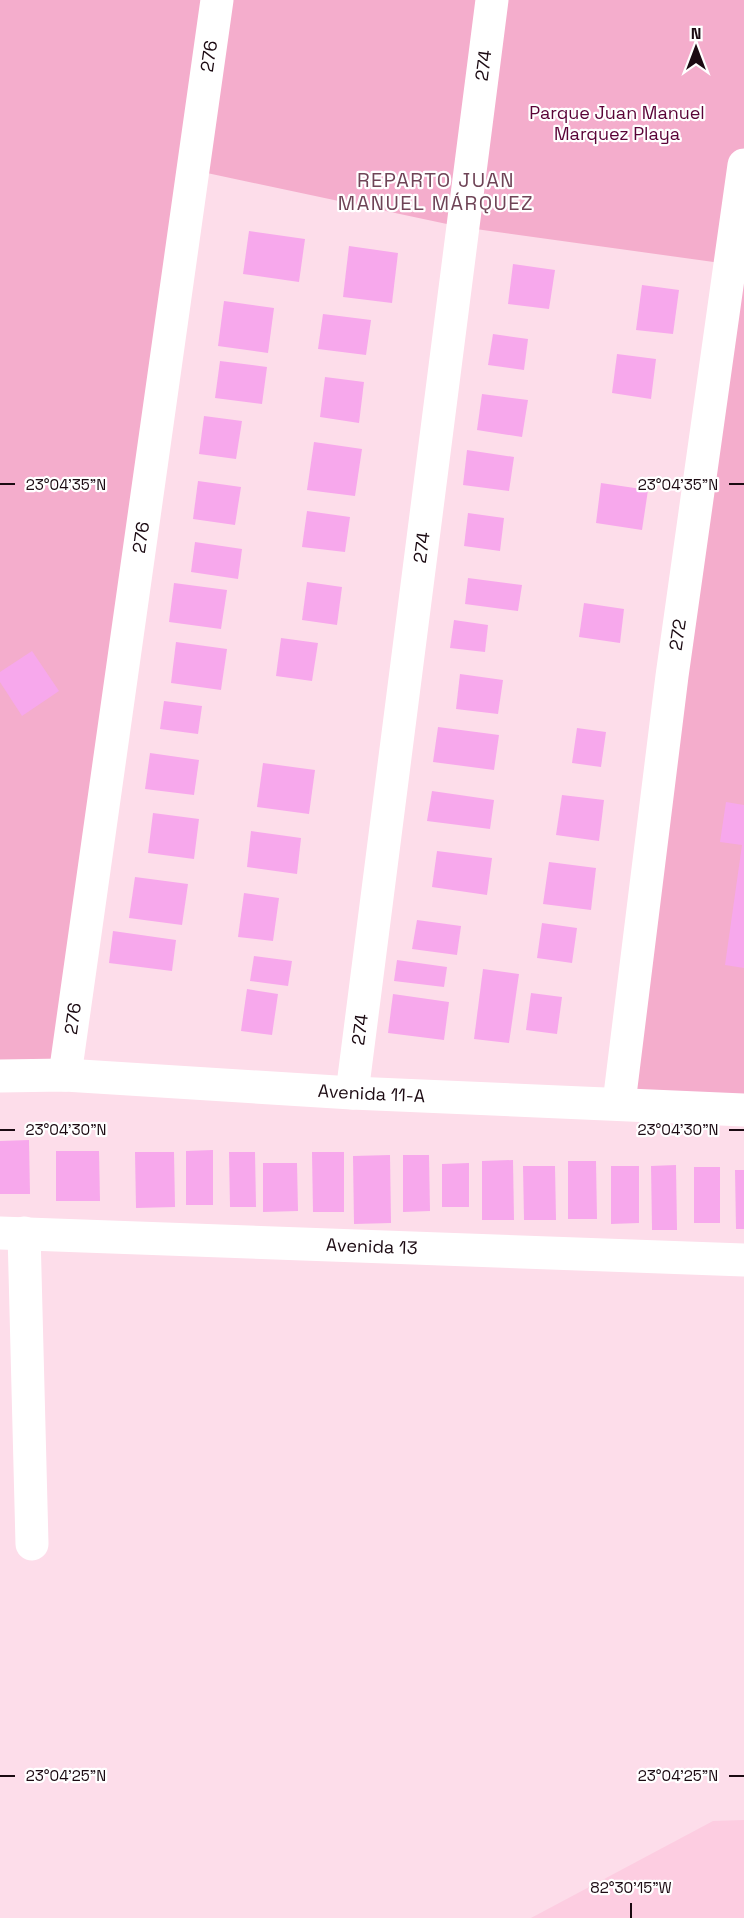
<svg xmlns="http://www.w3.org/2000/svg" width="744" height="1918" font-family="'Space Grotesk',sans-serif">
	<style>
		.built { fill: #fdcde1 }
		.green { fill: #f4adcc }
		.building { fill: #f7a8ec }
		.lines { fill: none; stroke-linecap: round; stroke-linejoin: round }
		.minor { stroke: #fff; stroke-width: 33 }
		.ticks { fill: none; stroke: #1b0a12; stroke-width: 2 }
		.labels { text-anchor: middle; stroke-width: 4.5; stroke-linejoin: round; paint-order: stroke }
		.street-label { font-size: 18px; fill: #1b0a12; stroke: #fff }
		.park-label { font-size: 18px; fill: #5a0337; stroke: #fff }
		.neighbourhood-label { font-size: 20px; letter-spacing: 1.5px; fill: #6f4457; stroke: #fff }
		.ticks-label { font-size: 15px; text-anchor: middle; fill: #1b0a12; stroke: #fff; stroke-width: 4.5; stroke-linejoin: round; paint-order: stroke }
	</style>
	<rect width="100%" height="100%" fill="#fdddea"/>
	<path class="built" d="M744 1820V1918H531L713 1821Z"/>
	<path class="green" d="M0 0H744V1110L619 1103 728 264 461 227 193 170 65 1075 0 1076Z"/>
	<g class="building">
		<path d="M249 231 305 239 299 282 243 274Z"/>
		<path d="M349 246 398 253 392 303 343 297Z"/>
		<path d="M513 264 555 270 549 309 508 304Z"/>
		<path d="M642 285 679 290 673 334 636 330Z"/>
		<path d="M224 301 274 308 268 353 218 346Z"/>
		<path d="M323 314 371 320 366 355 318 349Z"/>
		<path d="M493 334 528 339 524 370 488 365Z"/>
		<path d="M617 354 656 359 651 399 612 393Z"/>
		<path d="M220 361 267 367 262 404 215 398Z"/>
		<path d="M325 377 364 382 359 423 320 417Z"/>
		<path d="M482 394 528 400 522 437 477 430Z"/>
		<path d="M204 416 242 421 236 459 199 454Z"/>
		<path d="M314 442 362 449 355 496 307 490Z"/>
		<path d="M467 450 514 457 509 491 463 485Z"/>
		<path d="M198 481 241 487 235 525 193 519Z"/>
		<path d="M601 483 648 490 642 530 596 523Z"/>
		<path d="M307 511 350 517 345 552 302 547Z"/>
		<path d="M468 513 504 518 500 551 464 546Z"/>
		<path d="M195 542 242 549 238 579 191 572Z"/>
		<path d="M468 578 522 585 518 611 465 604Z"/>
		<path d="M307 582 342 587 337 625 302 620Z"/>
		<path d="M174 583 227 590 221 629 169 622Z"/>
		<path d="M584 603 624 609 620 643 579 637Z"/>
		<path d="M454 620 488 625 485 652 450 648Z"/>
		<path d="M281 638 318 643 312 681 276 676Z"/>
		<path d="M176 642 227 649 221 690 171 683Z"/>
		<path d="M32 651 59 691 22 716 0 682V672Z"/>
		<path d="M460 674 503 680 498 714 456 709Z"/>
		<path d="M164 701 202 706 198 734 160 729Z"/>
		<path d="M438 727 499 735 494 770 433 762Z"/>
		<path d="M577 728 606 732 601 767 572 763Z"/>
		<path d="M150 753 199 760 194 795 145 789Z"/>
		<path d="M263 763 315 770 309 814 257 807Z"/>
		<path d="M432 791 494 800 490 829 427 821Z"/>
		<path d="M562 795 604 800 599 841 556 835Z"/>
		<path d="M726 802 744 805V968L725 965 742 845 720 842Z"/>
		<path d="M153 813 199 819 194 859 148 853Z"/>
		<path d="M251 831 301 838 297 874 247 867Z"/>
		<path d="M437 851 492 858 487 895 432 887Z"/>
		<path d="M549 862 596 868 591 910 543 904Z"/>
		<path d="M135 877 188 884 182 925 129 918Z"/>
		<path d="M244 893 279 898 273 941 238 937Z"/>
		<path d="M417 920 461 926 457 955 412 949Z"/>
		<path d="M542 923 577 928 572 963 537 958Z"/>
		<path d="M113 931 176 940 172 971 109 963Z"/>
		<path d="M254 956 292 961 288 986 250 981Z"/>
		<path d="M397 960 447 967 444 987 394 981Z"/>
		<path d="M483 969 519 974 509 1043 474 1039Z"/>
		<path d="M247 989 278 994 272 1035 241 1031Z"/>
		<path d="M531 993 562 997 557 1034 526 1030Z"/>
		<path d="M393 994 449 1002 444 1040 388 1033Z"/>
		<path d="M29 1140 30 1194H0V1141Z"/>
		<path d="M213 1150V1205H186V1151Z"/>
		<path d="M56 1151H99L100 1201H56Z"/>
		<path d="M135 1152H174L175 1207 136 1208Z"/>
		<path d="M229 1152H255L256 1207H230Z"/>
		<path d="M312 1152H344V1212H313Z"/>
		<path d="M390 1155 391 1223 354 1224 353 1156Z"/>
		<path d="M403 1155H429L430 1211 403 1212Z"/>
		<path d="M513 1160 514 1220H482V1161Z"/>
		<path d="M568 1161H596L597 1219H568Z"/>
		<path d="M263 1163H297L298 1211 263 1212Z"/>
		<path d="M469 1163V1207H442V1164Z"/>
		<path d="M676 1165 677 1230H652L651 1166Z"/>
		<path d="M523 1166H555L556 1220H524Z"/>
		<path d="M611 1166H639V1223L611 1224Z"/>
		<rect x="694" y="1167" width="26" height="56"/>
		<path d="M735 1170H744V1229H736Z"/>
	</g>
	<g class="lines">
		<g class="minor">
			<path id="s1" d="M65 1075 217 0"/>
			<path id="s2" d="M0 1076 65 1075 352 1093 744 1110"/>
			<path id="s3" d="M352 1093 492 0"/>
			<path id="s4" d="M619 1103 672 676 744 165"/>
			<path id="s5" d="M0 1233 744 1260"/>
			<path d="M24 1233 32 1544"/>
		</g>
	</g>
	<path class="ticks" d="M0 484H15M729 484H744M0 1130H15M729 1130H744M0 1776H15M729 1776H744M631 1903V1918"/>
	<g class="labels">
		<g class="street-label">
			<text dy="6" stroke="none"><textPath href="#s1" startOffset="1029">276</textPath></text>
			<text dy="6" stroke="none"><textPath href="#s3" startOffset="1036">274</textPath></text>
			<text dy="6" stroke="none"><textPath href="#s1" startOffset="543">276</textPath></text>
			<text dy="6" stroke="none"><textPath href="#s3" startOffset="550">274</textPath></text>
			<text dy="6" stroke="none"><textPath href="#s4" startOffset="472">272</textPath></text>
			<text dy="6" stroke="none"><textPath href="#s1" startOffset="57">276</textPath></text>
			<text dy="6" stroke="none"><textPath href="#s3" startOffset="64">274</textPath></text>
			<text dy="6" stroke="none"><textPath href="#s2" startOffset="372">Avenida 11-A</textPath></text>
			<text dy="6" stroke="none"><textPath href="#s5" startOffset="372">Avenida 13</textPath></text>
		</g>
		<g class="park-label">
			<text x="617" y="119">Parque Juan Manuel<tspan x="617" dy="21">Marquez Playa</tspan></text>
		</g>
		<g class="neighbourhood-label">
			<text x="436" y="187">REPARTO JUAN<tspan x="436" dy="23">MANUEL MÁRQUEZ</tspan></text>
		</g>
	</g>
	<g class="ticks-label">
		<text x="66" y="490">23°04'35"N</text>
		<text x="678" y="490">23°04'35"N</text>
		<text x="66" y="1135">23°04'30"N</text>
		<text x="678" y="1135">23°04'30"N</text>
		<text x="66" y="1781">23°04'25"N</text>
		<text x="678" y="1781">23°04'25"N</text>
		<text x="631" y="1893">82°30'15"W</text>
	</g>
	<g transform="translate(696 48)" stroke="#ffffff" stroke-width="4.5" paint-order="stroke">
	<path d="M0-4.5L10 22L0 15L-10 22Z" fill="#1b0a12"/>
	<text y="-9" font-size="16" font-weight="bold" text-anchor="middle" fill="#1b0a12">N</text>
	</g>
</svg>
